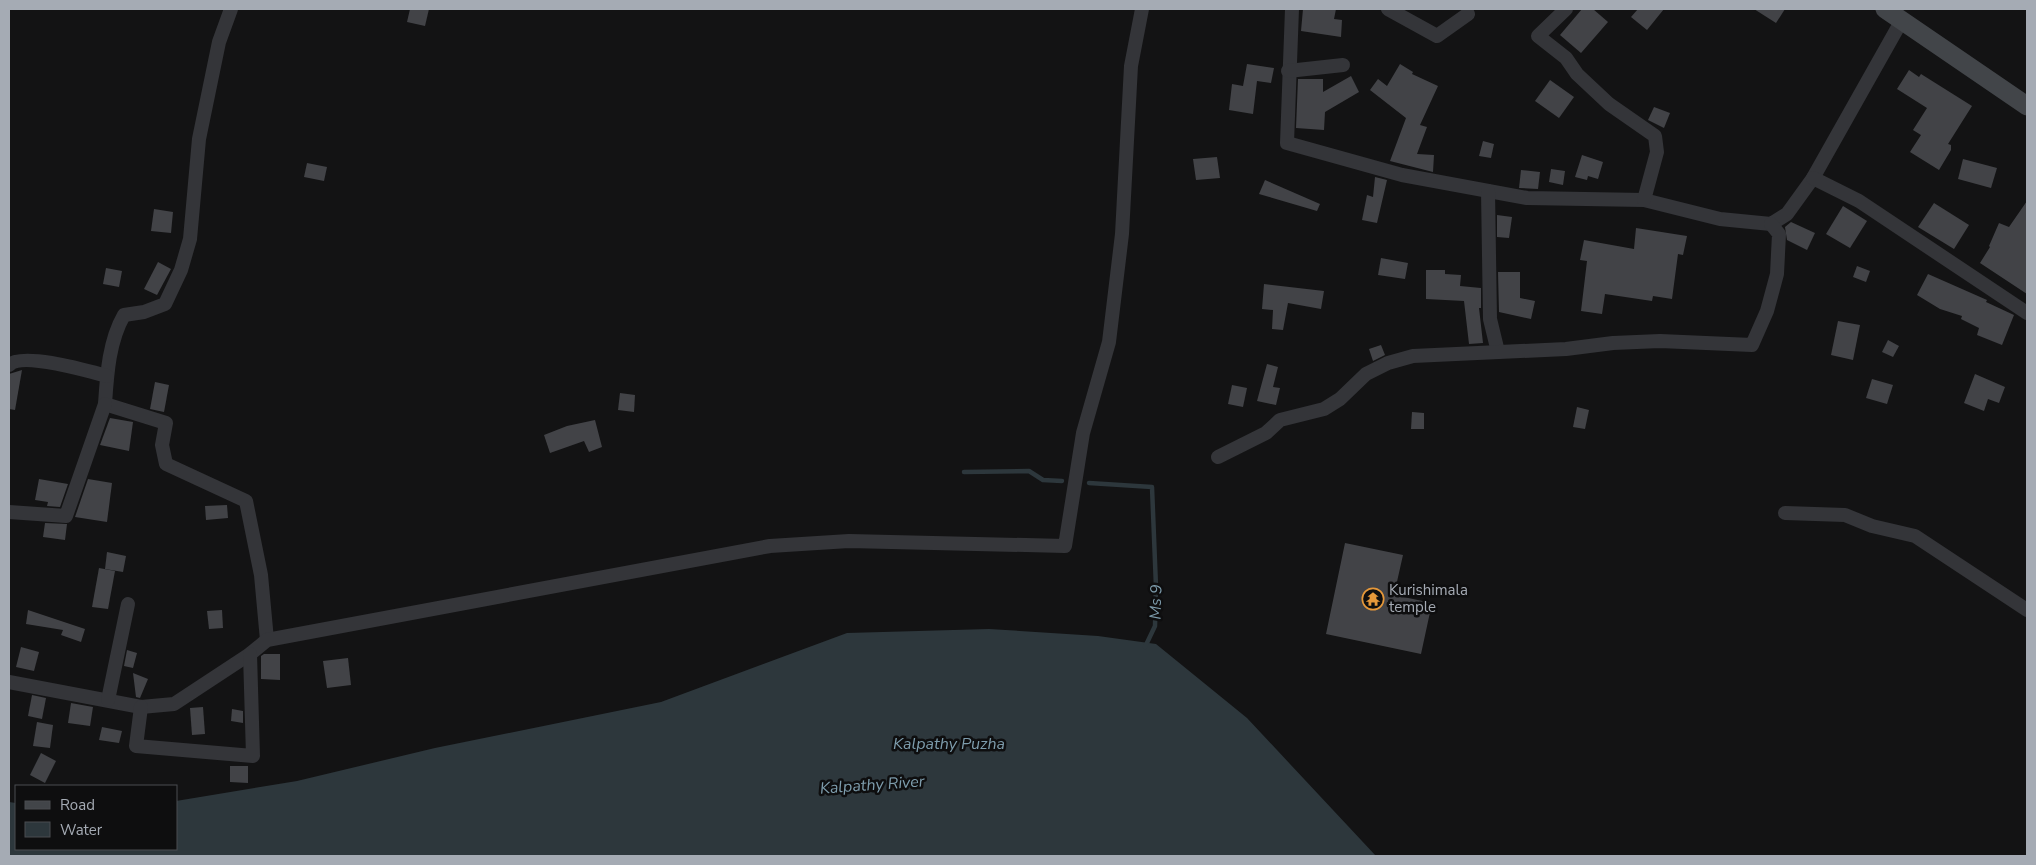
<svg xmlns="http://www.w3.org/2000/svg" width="2036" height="865" font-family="'Nunito Sans',sans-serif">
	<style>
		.water { fill: #2d373c }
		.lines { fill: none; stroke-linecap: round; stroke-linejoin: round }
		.stream { stroke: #2d373c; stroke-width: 4.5 }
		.building { fill: #424347 }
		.minor { stroke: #343539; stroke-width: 14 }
		.secondary { stroke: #424549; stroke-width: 19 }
		.labels { text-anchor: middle; stroke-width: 5; stroke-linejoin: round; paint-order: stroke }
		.poi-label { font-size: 15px; fill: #a5abb4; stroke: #0e0e0f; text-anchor: start }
		.water-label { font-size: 16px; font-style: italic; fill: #7e9dad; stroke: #0e0e0f }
	</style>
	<rect width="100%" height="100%" fill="#131314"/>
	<path class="water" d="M989 629 1098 636 1156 644 1247 718 1376 856H9V802L16 803V849H176V801L297 781 435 748 661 702 847 633Z"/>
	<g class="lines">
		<g class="stream">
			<path d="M964 472 1029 471 1043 480 1062 481"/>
			<path d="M1089 483 1152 487 1156 587 1155 626 1145 647"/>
		</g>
	</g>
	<g class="building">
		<path d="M410 9H429L425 26 407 22Z"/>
		<path d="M1303 9H1336L1334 19 1342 20 1341 37 1301 31Z"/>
		<path d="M1582 9H1593L1608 22 1581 53 1560 35Z"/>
		<path d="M1638 9H1664L1647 30 1631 17Z"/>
		<path d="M1754 9H1785L1776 23Z"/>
		<path d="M1247 64 1274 68 1271 83 1257 81 1253 114 1229 110 1232 84 1243 86Z"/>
		<path d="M1400 64 1413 72 1412 74 1438 86 1420 125 1427 127 1417 154 1434 155 1433 172 1390 161 1406 118 1370 90 1378 79 1387 86Z"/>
		<path d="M1909 70 1919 77 1921 74 1972 106 1948 144 1951 145V150L1939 170 1910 152 1921 135 1913 130 1927 108 1897 89Z"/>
		<path d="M1351 76 1359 92 1325 112 1324 130 1296 128 1298 79H1323V92Z"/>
		<path d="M1550 80 1574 97 1559 118 1535 101Z"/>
		<path d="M1654 107 1670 113 1664 128 1648 120Z"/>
		<path d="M1483 141 1494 144 1491 158 1479 156Z"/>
		<path d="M1582 155 1603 162 1598 179 1588 176 1587 180 1575 177Z"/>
		<path d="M1217 157 1220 178 1196 180 1193 159Z"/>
		<path d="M1963 159 1997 168 1991 188 1958 179Z"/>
		<path d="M307 163 327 167 324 181 304 177Z"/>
		<path d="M1551 169 1565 171 1563 185 1549 182Z"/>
		<path d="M1521 170 1540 172 1538 189 1519 188Z"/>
		<path d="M1375 177 1387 180 1377 223 1362 220 1367 195 1373 197Z"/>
		<path d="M1265 180 1320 204 1317 211 1259 194Z"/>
		<path d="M2027 201V294L1980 263 1990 247 1989 246 1999 223 2009 227Z"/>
		<path d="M1934 203 1969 225 1954 249 1918 227Z"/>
		<path d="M1843 206 1867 221 1850 248 1826 234Z"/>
		<path d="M154 209 173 212 171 233 151 231Z"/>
		<path d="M1497 215 1512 217 1509 238 1497 237Z"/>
		<path d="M1791 222 1815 233 1807 250 1787 240 1785 227Z"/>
		<path d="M1636 228 1687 236 1683 255 1678 254 1672 299 1653 296 1652 301 1605 294 1602 314 1581 311 1587 261 1580 260 1584 240 1634 249Z"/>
		<path d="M1381 258 1408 263 1405 279 1378 275Z"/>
		<path d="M158 262 171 269 157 295 144 289Z"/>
		<path d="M1857 266 1870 271 1866 282 1853 277Z"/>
		<path d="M106 268 122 271 119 287 103 284Z"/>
		<path d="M1426 270H1445V274L1461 275 1460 286 1481 288V308H1479L1483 343 1469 344 1464 301 1426 299Z"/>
		<path d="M1498 272H1520V298L1535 301 1531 319 1499 312Z"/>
		<path d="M1928 274 1987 300 1986 302 2014 315 2002 345 1977 335 1979 328 1961 319 1962 316 1940 309 1917 295Z"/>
		<path d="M1264 284 1324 291 1321 309 1288 303 1283 330 1272 329 1273 310 1262 309Z"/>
		<path d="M1838 321 1860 325 1853 360 1831 355Z"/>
		<path d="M1888 340 1899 346 1893 357 1882 352Z"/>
		<path d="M1381 345 1385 355 1373 361 1369 349Z"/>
		<path d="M1267 364 1278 367 1273 387 1280 388 1276 405 1257 401Z"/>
		<path d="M22 370 15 410 9 409V374Z"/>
		<path d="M1975 374 2005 387 1999 403 1988 399 1984 411 1964 403Z"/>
		<path d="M1872 379 1893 385 1887 404 1866 398Z"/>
		<path d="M155 382 169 385 164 412 150 409Z"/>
		<path d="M1232 385 1247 388 1243 407 1228 404Z"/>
		<path d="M620 393 635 395 634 412 618 410Z"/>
		<path d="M1577 407 1589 410 1585 429 1573 427Z"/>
		<path d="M1412 412 1424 413V429H1411Z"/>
		<path d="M110 418 133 422 129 451 100 445Z"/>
		<path d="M595 420 602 447 589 452 584 441 550 453 544 435 567 426Z"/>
		<path d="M39 479 68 484 60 507 47 506 48 502 35 500Z"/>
		<path d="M88 479 112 483 107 522 75 517Z"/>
		<path d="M227 505 228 518 206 520 205 506Z"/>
		<path d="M45 523 67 524 65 540 43 537Z"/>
		<path d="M1345 543 1403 555 1394 595 1432 603 1421 654 1326 634Z"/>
		<path d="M107 552 126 556 123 572 105 569Z"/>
		<path d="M99 568 115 571 108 609 92 607Z"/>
		<path d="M28 610 85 629 81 642 61 635 63 630 26 624Z"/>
		<path d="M222 610 223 628 209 629 207 611Z"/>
		<path d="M21 647 39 652 34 671 16 667Z"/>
		<path d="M127 650 137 653 133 668 124 666Z"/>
		<path d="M264 654H280V680L261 679V656Z"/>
		<path d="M348 658 351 685 327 688 323 661Z"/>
		<path d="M133 673 148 679 140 698 136 697Z"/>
		<path d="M32 695 46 698 42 719 28 716Z"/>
		<path d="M71 703 93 707 90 726 68 723Z"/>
		<path d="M203 707 205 734 192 735 190 708Z"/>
		<path d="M232 709 243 711V723L231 721Z"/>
		<path d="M37 722 53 725 50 748 33 746Z"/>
		<path d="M102 727 122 731 119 743 99 740Z"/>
		<path d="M41 753 56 761 45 783 30 775Z"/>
		<path d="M230 766H248V783L230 782Z"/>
	</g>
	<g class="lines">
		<g class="minor">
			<path d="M231 9 219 42 199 139 190 239 181 270 165 304 144 312 124 315C109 341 107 374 105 404L166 423 162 445 166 464 246 501 261 575 267 640"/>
			<path d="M1292 9 1287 143 1402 175 1527 198 1644 200 1720 219 1771 224 1787 214 1813 178 1902 20"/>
			<path d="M1388 9 1437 36 1468 14"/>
			<path d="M1566 9 1538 36 1566 58 1577 74 1609 104 1655 136 1657 152 1644 200"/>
			<path d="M1288 71 1343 65"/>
			<path d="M1813 178 1859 201 2027 313"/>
			<path d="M1488 191 1490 319 1498 352"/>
			<path d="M9 365C22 352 88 371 107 376"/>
			<path d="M1218 457 1266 433 1280 420 1324 409 1340 399 1366 374 1388 363 1413 356 1566 349 1613 343 1660 341 1752 345 1767 311 1777 274 1779 234 1771 224"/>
			<path d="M9 512 66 516 105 404"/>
			<path d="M1785 513 1845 515 1872 526 1915 536 2027 610"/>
			<path d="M9 682 141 707 174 704 250 654 267 640 770 546 849 541 1065 546 1083 433 1109 342 1122 234 1131 66 1142 9"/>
			<path d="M108 700 128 604"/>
			<path d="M141 707 136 746 253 756 250 654"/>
		</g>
		<path class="secondary" d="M1885 9 2027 106"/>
	</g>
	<defs>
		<g id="temple-ring" transform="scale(1.125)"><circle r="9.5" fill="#0e0e0f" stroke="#e5983a" stroke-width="1.5"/><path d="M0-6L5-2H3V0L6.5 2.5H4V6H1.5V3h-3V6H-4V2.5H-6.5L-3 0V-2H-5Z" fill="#e5983a"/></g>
	</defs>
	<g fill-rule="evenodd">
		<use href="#temple-ring" x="1373" y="599"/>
	</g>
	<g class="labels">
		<g class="poi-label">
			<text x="1389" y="595">Kurishimala<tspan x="1389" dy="17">temple</tspan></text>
		</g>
		<g class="water-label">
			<text transform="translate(1155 602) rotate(-88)" y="6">Ms 9</text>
			<text x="949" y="749">Kalpathy Puzha</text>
			<text transform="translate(872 784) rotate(-4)" y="6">Kalpathy River</text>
		</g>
	</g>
	<rect width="2036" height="865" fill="none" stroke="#a5abb4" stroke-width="20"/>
	<rect x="15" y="785" width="162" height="65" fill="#0e0e0f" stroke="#4a4d51"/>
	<rect x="25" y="801" width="25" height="8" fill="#424549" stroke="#4a4d51"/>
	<text x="60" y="810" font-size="15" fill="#a5abb4">Road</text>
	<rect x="25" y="822" width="25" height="15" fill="#2d373c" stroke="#4a4d51"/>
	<text x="60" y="835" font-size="15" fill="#a5abb4">Water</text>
</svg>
